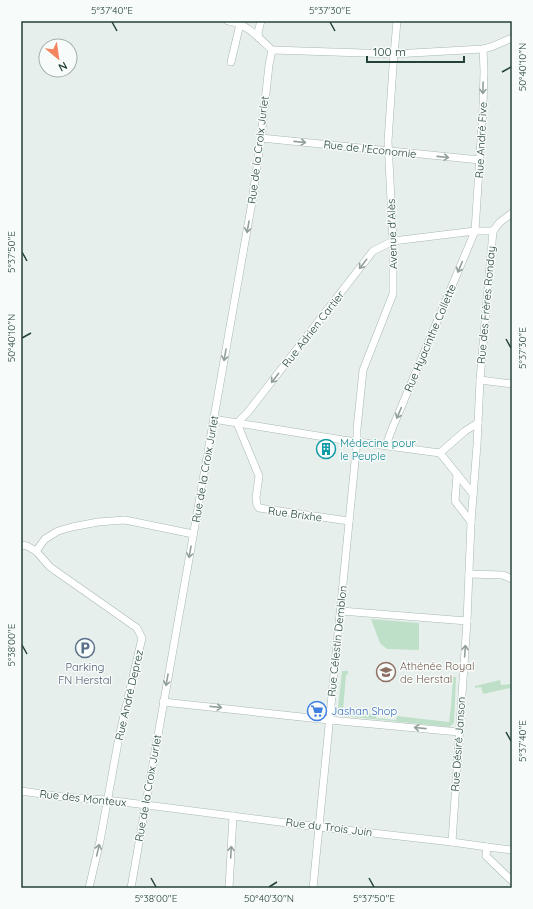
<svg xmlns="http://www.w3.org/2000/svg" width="533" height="909" font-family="Quicksand,sans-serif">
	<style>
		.green { fill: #bfe0c8 }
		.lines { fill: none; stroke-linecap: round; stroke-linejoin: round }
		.minor-casing { stroke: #a8b8b2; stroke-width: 8 }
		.minor { stroke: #fff; stroke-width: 7 }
		.oneway { stroke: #92a09c }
		.ticks { fill: none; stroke: #24423a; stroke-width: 1.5 }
		.labels { text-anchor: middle; stroke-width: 3; stroke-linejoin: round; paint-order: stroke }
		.street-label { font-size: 11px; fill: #24423a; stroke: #f7fbf9 }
		.culture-label { font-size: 11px; fill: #0d838f; stroke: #f7fbf9; text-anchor: start }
		.education-label { font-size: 11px; fill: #785e54; stroke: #f7fbf9; text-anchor: start }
		.service-label { font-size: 11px; fill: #4e5e75; stroke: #f7fbf9 }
		.shop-label { font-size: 11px; fill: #366cbe; stroke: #f7fbf9; text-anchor: start }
		.neatline { fill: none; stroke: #24423a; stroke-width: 1.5 }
		.ticks-label { font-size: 10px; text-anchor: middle; fill: #24423a }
	</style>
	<rect width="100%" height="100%" fill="#e6efeb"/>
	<g class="green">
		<path d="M371 619 419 623V650L387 649 380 643Z"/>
		<path d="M342 671H348V674L346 675 343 710 376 714V718L396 720 397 716 449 722 451 707 453 677H456L454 723 449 727 344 716V711H342V709L338 708Z"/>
		<path d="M500 680 501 685 512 684V694L510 688 483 694 481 687 475 688V686Z"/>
	</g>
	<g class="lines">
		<g class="minor-casing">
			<g id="minor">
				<path d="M228 21C246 23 259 38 272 50"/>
				<path d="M259 38 258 32 261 21"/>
				<path d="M272 50 394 54 483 49 491 47 512 38"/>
				<path d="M231 62 240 24"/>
				<path d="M261 138 480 160"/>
				<path d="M493 231 500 222 512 213"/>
				<path d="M480 380 512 384"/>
				<path d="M213 419 343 440 440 453"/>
				<path d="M386 445 392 429 475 231 483 108 484 71 483 49"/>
				<path d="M440 453 473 494"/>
				<path d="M440 453 465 431 478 423"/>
				<path d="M457 474 455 501 471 522"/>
				<path d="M349 521 259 508 257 505 256 498 259 476 237 423 248 412 373 251 393 241 475 231H493"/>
				<path d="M21 545 27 546 36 551 50 567 137 628 142 638 119 737 100 841 89 888"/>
				<path d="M36 551 45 539 58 531 72 527 98 522 125 520 193 534"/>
				<path d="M469 574 503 575 512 579"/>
				<path d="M341 611 467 621"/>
				<path d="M163 702 329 720 459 732"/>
				<path d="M21 791 63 797 107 800 319 827 452 842 487 847 512 850"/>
				<path d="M452 842 467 621 471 522 477 445 480 380 493 231"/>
				<path d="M487 847 486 856 512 881"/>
				<path d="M131 888 252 202 261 138 269 65 272 50"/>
				<path d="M229 888 233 816"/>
				<path d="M313 888 357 441V429L363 370 393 294V241L388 141 393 66 397 21"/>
			</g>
		</g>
		<use href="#minor" class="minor"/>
	</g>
	<defs><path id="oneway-shaft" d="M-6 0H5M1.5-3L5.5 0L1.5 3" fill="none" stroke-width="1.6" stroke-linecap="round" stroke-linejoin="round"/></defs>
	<g class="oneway">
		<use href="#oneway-shaft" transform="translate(483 88) rotate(91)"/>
		<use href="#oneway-shaft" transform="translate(300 142) rotate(6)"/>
		<use href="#oneway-shaft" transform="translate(443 157) rotate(6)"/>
		<use href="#oneway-shaft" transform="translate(248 227) rotate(100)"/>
		<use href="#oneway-shaft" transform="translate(363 264) rotate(128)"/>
		<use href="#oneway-shaft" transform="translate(460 267) rotate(113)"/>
		<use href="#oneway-shaft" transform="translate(225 355) rotate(100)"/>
		<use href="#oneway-shaft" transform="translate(275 378) rotate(128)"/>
		<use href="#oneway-shaft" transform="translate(399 413) rotate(113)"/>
		<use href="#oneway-shaft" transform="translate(190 552) rotate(100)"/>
		<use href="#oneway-shaft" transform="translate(465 651) rotate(-86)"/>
		<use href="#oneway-shaft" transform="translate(167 680) rotate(100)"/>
		<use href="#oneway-shaft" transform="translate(216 707) rotate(6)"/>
		<use href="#oneway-shaft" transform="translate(420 728) rotate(-174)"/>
		<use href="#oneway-shaft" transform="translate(98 850) rotate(-77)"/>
		<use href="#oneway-shaft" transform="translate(231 852) rotate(-87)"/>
	</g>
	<path class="ticks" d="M112 22 117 31M330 22 335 31M502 72 511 67M22 252 27 261M22 338 31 333M506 339 511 348M22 645 27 654M506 732 511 741M151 878 156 887M369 878 374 887M269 887 277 882"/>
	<defs>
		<g id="building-ring" transform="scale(1)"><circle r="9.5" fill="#f7fbf9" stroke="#0f9aa8" stroke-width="1.5"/><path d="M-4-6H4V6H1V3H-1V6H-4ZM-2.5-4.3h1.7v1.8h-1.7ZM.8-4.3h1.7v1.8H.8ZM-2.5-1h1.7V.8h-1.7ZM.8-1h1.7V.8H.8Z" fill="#0f9aa8"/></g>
		<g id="parking-ring" transform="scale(1)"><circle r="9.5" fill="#f7fbf9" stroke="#5c6f8a" stroke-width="1.5"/><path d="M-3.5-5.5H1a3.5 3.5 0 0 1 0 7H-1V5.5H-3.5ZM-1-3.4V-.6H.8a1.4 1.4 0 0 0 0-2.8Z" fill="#5c6f8a"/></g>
		<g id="school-ring" transform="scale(1)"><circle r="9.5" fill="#f7fbf9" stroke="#8d6e63" stroke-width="1.5"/><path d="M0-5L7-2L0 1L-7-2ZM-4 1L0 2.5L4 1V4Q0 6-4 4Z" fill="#8d6e63"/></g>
		<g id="supermarket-ring" transform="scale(1)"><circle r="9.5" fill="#f7fbf9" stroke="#3f7fe0" stroke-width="1.5"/><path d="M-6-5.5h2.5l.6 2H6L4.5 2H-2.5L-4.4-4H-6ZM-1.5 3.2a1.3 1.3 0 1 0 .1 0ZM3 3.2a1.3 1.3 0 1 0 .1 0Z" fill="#3f7fe0"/></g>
	</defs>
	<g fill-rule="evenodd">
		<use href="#building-ring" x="326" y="449"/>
		<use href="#parking-ring" x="85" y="648"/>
		<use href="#school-ring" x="386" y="672"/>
		<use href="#supermarket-ring" x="317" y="711"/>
	</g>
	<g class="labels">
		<g class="street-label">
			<text transform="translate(481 140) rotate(-87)" y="4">Rue André Five</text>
			<text transform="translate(370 149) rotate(6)" y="4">Rue de l'Economie</text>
			<text transform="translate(258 150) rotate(-83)" y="4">Rue de la Croix Jurlet</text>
			<text transform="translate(392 234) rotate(-92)" y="4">Avenue d'Alès</text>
			<text transform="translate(486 305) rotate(-85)" y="4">Rue des Frères Ronday</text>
			<text transform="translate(313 329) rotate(-52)" y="4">Rue Adrien Cartier</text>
			<text transform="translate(430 338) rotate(-67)" y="4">Rue Hyacinthe Collette</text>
			<text transform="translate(205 469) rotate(-80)" y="4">Rue de la Croix Jurlet</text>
			<text transform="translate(295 514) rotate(8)" y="4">Rue Brixhe</text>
			<text transform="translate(337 641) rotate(-84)" y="4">Rue Célestin Demblon</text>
			<text transform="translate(129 695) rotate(-77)" y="4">Rue André Deprez</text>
			<text transform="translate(458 744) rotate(-86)" y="4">Rue Désiré Janson</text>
			<text transform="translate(148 788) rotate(-80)" y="4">Rue de la Croix Jurlet</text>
			<text transform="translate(83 798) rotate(6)" y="4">Rue des Monteux</text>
			<text transform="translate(329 827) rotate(7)" y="4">Rue du Trois Juin</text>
		</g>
		<g class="culture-label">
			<text x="340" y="447">Médecine pour<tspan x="340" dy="13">le Peuple</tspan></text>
		</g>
		<g class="education-label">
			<text x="400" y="670">Athénée Royal<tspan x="400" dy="13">de Herstal</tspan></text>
		</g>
		<g class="service-label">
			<text x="85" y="671">Parking<tspan x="85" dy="13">FN Herstal</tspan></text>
		</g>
		<g class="shop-label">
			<text x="331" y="715">Jashan Shop</text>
		</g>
	</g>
	<rect width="533" height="909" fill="none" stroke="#f7fbf9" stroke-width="44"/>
	<g transform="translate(58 58) rotate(151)"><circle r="19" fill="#f7fbf9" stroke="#a3b1ad"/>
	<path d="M0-3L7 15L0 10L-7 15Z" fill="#f4845f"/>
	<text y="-6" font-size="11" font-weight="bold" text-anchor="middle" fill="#24423a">N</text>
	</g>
	<path d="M367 56v6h97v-6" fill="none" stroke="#24423a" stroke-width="2"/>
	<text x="373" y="56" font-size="12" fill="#24423a" stroke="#f7fbf9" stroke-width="3" paint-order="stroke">100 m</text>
	<rect x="22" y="22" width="489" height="865" class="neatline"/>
	<g class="ticks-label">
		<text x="112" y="14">5°37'40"E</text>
		<text x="330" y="14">5°37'30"E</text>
		<text transform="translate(522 67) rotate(-90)" y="4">50°40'10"N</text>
		<text transform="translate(11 252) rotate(-90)" y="4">5°37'50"E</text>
		<text transform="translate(11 338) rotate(-90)" y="4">50°40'10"N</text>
		<text transform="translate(522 348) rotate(-90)" y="4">5°37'30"E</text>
		<text transform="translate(11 645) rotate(-90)" y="4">5°38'00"E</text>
		<text transform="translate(522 741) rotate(-90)" y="4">5°37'40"E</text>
		<text x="156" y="902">5°38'00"E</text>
		<text x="269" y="902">50°40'30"N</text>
		<text x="374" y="902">5°37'50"E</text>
	</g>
</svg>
